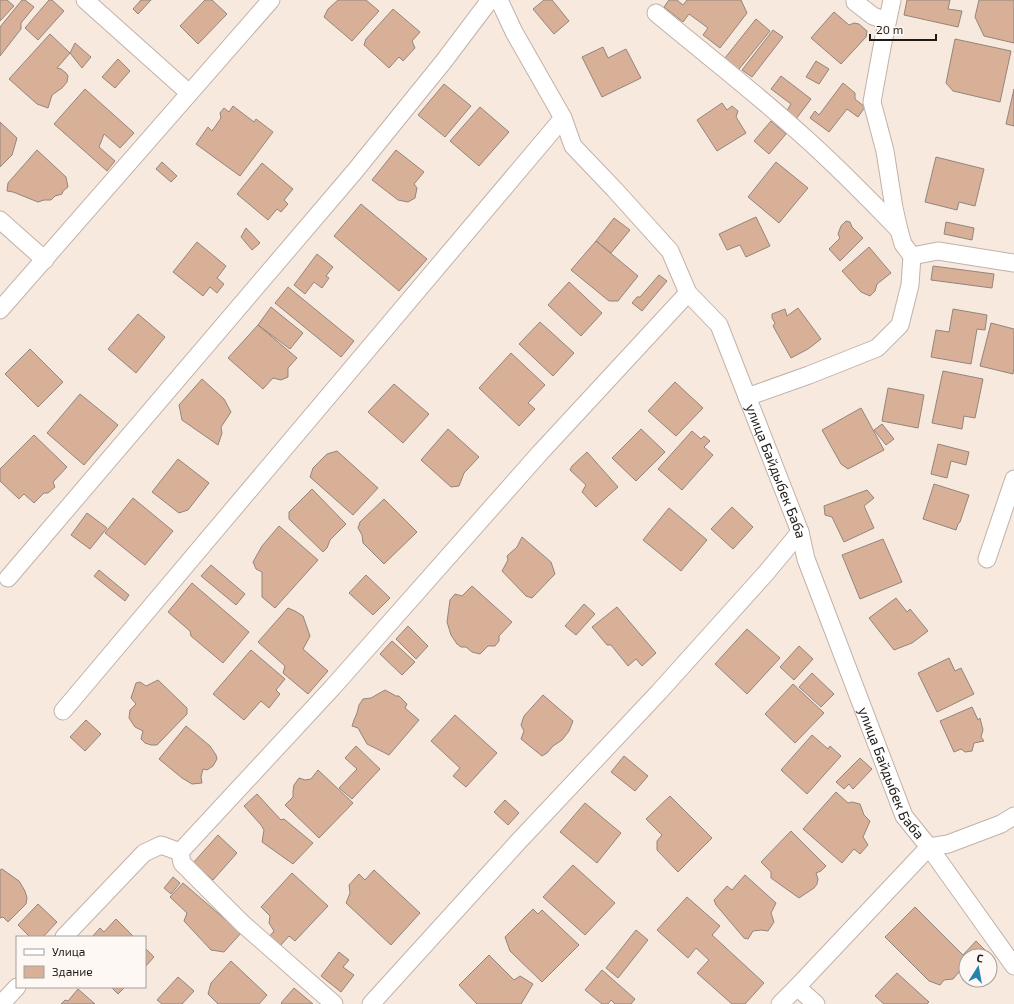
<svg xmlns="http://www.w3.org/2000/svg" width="1014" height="1004" font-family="'Exo 2',sans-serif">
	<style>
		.building { fill: #d8b097; stroke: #93857c }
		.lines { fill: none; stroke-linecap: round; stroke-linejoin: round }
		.minor-casing { stroke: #c1b2a9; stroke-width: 19 }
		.minor { stroke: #fff; stroke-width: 17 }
		.labels { text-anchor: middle; stroke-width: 4; stroke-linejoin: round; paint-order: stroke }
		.street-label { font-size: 14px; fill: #201b17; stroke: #fef8f4 }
	</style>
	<rect width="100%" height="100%" fill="#f8e9df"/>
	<g class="building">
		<path d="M0 0H7L14 6 0 21Z"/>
		<path d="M22 0H25L34 7 21 23V29L0 56V27Z"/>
		<path d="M49 0H52L64 11 38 40 25 28Z"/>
		<path d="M141 0H151L138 14 133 9Z"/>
		<path d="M205 0H212L227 14 198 44 180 26Z"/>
		<path d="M338 0H366L379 11 352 41 324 17 328 9Z"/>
		<path d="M544 0H552L569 21 554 34 533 9Z"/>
		<path d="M669 0H677L683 5 687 0H741L747 13 720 48 703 35 708 28 689 14 683 22 664 7Z"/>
		<path d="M907 0H950L948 9 962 11 958 27 904 15Z"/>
		<path d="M979 0H1014V43L984 36 975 17Z"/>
		<path d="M393 9 420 32 412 41 415 48 403 61 399 57 389 68 364 45 366 39Z"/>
		<path d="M834 12 849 25 854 23 859 24 867 31 866 37 841 64 811 38Z"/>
		<path d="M756 19 770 31 735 74 721 63Z"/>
		<path d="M773 30 783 37 752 77 742 70Z"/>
		<path d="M50 34 70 53 57 68 61 69 66 73 68 76 67 82 62 88 52 95 48 108 37 104 9 79Z"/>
		<path d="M955 39 1011 51 1000 102 953 91 946 83Z"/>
		<path d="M75 43 91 57 82 68 70 53Z"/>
		<path d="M603 47 608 58 626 49 641 78 602 97 582 57Z"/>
		<path d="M118 59 130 71 115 88 102 77Z"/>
		<path d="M816 61 829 69 819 84 806 77Z"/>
		<path d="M781 76 811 99 796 119 786 112 791 104 771 89Z"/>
		<path d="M843 83 855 93V99L865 107 858 117 847 109 829 132 810 118 815 111 819 115Z"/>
		<path d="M444 84 471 106 445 137 418 115Z"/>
		<path d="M85 89 134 133 120 148 104 134 99 147 115 161 107 171 54 124Z"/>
		<path d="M1014 89V126L1006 124Z"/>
		<path d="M722 103 727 110 732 106 738 111 736 117 746 133 717 151 697 120Z"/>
		<path d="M233 106 254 122 256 119 273 132 240 176 196 144 208 127 212 131 221 118 220 113 224 108 229 112Z"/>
		<path d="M480 107 509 132 479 166 450 141Z"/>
		<path d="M771 121 786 134 769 154 754 141Z"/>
		<path d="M0 122 17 138 12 155 0 167Z"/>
		<path d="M37 150 66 177 68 187 63 191 62 194 55 196 51 200H44L38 202 13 192 7 191 8 183Z"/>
		<path d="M396 150 424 172 414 184 417 188 415 198 408 202 398 200 372 180Z"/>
		<path d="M936 157 984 169 975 206 959 202 957 210 925 202Z"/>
		<path d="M162 162 177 176 171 182 156 169Z"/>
		<path d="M776 162 808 188 779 223 748 197Z"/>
		<path d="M262 163 293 189 284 200 288 204 281 212 277 209 268 220 237 194Z"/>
		<path d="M361 204 427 259 399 291 334 236Z"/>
		<path d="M756 217 770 246 746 257 740 245 727 250 719 234Z"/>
		<path d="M614 218 630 230 611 253 596 241Z"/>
		<path d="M846 221 850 222 852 227 863 238 840 261 829 249 840 238 838 234 841 226Z"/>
		<path d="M946 222 974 228 972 240 944 234Z"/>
		<path d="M246 228 260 243 252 250 241 237Z"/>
		<path d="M596 241 638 276 618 301H609L571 270Z"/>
		<path d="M197 242 226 266 217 278 224 284 217 293 210 287 203 296 173 272Z"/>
		<path d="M869 247 891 273 877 284 875 291 870 296 861 292 842 271Z"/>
		<path d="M317 254 333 267 326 276 329 278 322 288 314 282 305 294 294 285Z"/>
		<path d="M933 266 994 274 992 288 931 280Z"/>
		<path d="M659 275 667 281 642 311 632 303 637 297H640Z"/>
		<path d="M569 282 602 313 581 336 548 305Z"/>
		<path d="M288 287 354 341 341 357 275 303Z"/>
		<path d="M271 307 303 333 290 349 258 325Z"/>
		<path d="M798 308 821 339 808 349 791 358 773 326 775 323 772 318V314L785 309 787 316Z"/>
		<path d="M953 309 987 315 985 330 977 329 971 364 931 357 936 330 949 332Z"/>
		<path d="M138 314 165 337 136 373 108 349Z"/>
		<path d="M540 322 574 353 553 376 519 344Z"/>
		<path d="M991 323 1014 329V368L1013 374 980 366Z"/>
		<path d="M258 325 297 358 288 368V377L281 380 273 378 263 389 228 358Z"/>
		<path d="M30 349 63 382 38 407 5 374Z"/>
		<path d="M511 353 545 385 528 403 535 409 519 426 479 388Z"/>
		<path d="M943 371 983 379 975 418 964 416 962 429 932 423Z"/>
		<path d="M202 379 224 399 231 412 221 427 222 433 218 445 182 420 179 405Z"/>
		<path d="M675 382 703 408 676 436 648 411Z"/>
		<path d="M394 384 429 414 403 443 368 412Z"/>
		<path d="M888 388 924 395 918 428 882 421Z"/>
		<path d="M80 394 118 425 84 465 47 433Z"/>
		<path d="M861 408 884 450 848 469 841 464 822 430Z"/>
		<path d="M882 424 894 439 886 445 874 430Z"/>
		<path d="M448 429 479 457 464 473 459 486 451 487 421 460Z"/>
		<path d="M641 429 665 452 636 481 612 458Z"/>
		<path d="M692 431 701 439 704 436 710 441 704 447 713 455 682 490 658 469Z"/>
		<path d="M34 435 67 467 53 482 55 487 48 493H44L34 503 24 494 19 499 0 481V469Z"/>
		<path d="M938 444 969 452 966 465 951 461 947 478 931 474Z"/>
		<path d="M337 451 378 488 353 515 310 477 313 468 327 454Z"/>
		<path d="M587 452 618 487 596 507 582 492 586 485 570 470 572 466Z"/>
		<path d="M178 459 209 483 188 510 179 513 152 492Z"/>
		<path d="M934 484 969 495 960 522 958 524 956 530 923 519Z"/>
		<path d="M312 489 346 524 330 540 327 548 323 552 289 519V512Z"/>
		<path d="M867 490 874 498 864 506 874 528 844 542 832 517 825 515 824 506Z"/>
		<path d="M133 498 173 531 145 565 105 533Z"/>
		<path d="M384 499 417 532 384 564 363 543 362 535 358 528 360 522Z"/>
		<path d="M732 507 753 527 733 549 711 529Z"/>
		<path d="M669 508 707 540 681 571 643 540Z"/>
		<path d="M87 513 107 528 90 549 71 535Z"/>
		<path d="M279 526 318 560 275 608 262 597V572L256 569 253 562 262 546Z"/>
		<path d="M522 537 551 562 555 574 532 598 526 596 502 571 508 560 507 556 517 547Z"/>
		<path d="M883 539 902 582 860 599 842 555Z"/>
		<path d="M211 565 245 594 236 605 201 576Z"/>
		<path d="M99 570 129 595 125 601 94 576Z"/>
		<path d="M366 575 390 598 373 615 349 593Z"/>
		<path d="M192 583 249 632 223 663 191 636 190 631 168 612Z"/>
		<path d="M472 586 512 622 499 636V641L495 646H488L480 654 472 652 466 647H461L457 644 451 635 447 622 450 600 455 594 462 596Z"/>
		<path d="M896 598 907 612 910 609 928 631 912 643 894 650 869 618Z"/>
		<path d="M584 604 595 614 576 635 565 626Z"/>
		<path d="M617 607 656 653 642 666 636 659 628 666 611 645H607L592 627Z"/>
		<path d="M288 608 295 611 303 616 310 636 303 649 328 671 308 694 283 673 285 666 258 642Z"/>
		<path d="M408 626 428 646 416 659 396 639Z"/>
		<path d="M747 629 780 658 747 694 715 664Z"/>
		<path d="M392 641 415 662 402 675 380 654Z"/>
		<path d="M799 646 813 659 794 680 780 667Z"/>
		<path d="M251 650 285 679 276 690 280 694 269 708 261 701 244 720 213 694Z"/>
		<path d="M949 658 955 671 961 668 974 694 937 712 918 673Z"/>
		<path d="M812 673 834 694 821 707 799 687Z"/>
		<path d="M158 680 187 708V714L157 745H151L145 743 141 739 143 731 135 727 129 718 130 710 136 704 131 698 136 683 140 682 146 686Z"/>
		<path d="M793 684 824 713 795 743 765 714Z"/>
		<path d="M385 690 396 696H399L407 704 405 708 419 720 389 755 367 744 358 728 352 726 354 720 357 713 359 705 363 699 371 698Z"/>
		<path d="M543 695 573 721 569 731 562 740 553 746 547 753 542 756 521 739 524 731 521 725 524 716Z"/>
		<path d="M972 707 978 720 980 718 983 730 981 737 984 741 974 743 972 751 965 752 961 749 954 752 940 721Z"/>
		<path d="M455 715 497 753 466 787 453 776 460 768 431 741Z"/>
		<path d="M86 720 101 734 85 751 70 737Z"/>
		<path d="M186 726 210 746 216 755 217 759 213 766 207 770 203 769 201 777 202 783 192 784 182 778 159 759Z"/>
		<path d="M812 735 828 749 830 746 841 756 807 794 781 770Z"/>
		<path d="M356 746 380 769 352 799 339 788 357 769 345 758Z"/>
		<path d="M624 756 648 776 635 791 611 772Z"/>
		<path d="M860 758 872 769 853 789 849 784 844 789 836 782Z"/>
		<path d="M318 770 353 803 319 838 285 805 293 797V791L294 785 299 778 305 780 311 779Z"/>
		<path d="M836 792 848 803 852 802 860 804 864 815 870 821 863 837 868 845 860 854 854 849 842 863 803 829Z"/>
		<path d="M257 794 281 820 284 819 313 843 293 864 262 842 264 830 261 825 244 806Z"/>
		<path d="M670 796 712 838 678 872 657 850V841L662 835 646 819Z"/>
		<path d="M505 800 519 813 508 825 494 812Z"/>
		<path d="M585 803 621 833 597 863 560 832Z"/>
		<path d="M791 831 826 866 821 871 816 873 818 879 817 884 814 888 799 898 771 878V872L761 862Z"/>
		<path d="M218 835 237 853 213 880 193 863Z"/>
		<path d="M573 865 615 903 585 935 543 897Z"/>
		<path d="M2 869 19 881 25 891 27 898 26 904 8 922 3 917 0 918V870Z"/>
		<path d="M374 870 420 913 391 945 346 903 350 893 349 885 359 874 365 880Z"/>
		<path d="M292 873 328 906 295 941 289 936 280 946 269 937 274 931 269 923 270 916 261 907Z"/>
		<path d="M745 875 776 903 771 913 774 922 768 931 761 930 753 931 748 939 744 938 716 905 714 900 727 886 732 890Z"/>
		<path d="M173 877 180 883 171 894 164 888Z"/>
		<path d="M183 883 241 933 224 952 211 950 184 921 187 913 170 897Z"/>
		<path d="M687 897 720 926 712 935 764 983 745 1004H732L697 973 709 960 696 948 688 958 657 930Z"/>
		<path d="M38 904 57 922 43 937H30L18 925Z"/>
		<path d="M915 907 963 955 976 941 985 950 979 956H966V964L953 979 944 980 940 985 929 981 885 937Z"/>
		<path d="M533 909 538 914 542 910 579 945 542 982 510 951 505 937Z"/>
		<path d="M116 919 134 937H92L100 928 104 932Z"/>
		<path d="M636 930 648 940 618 978 606 968Z"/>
		<path d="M145 948 154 957 145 967Z"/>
		<path d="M339 952 349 960 343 967 354 975 341 992 321 976Z"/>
		<path d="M489 955 514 980 520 976 533 984 521 1004H477L459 985Z"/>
		<path d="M231 961 267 995 259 1004H218L208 994 211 983Z"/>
		<path d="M602 970 635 999 631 1004H615L611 1000 608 1004H602L585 990Z"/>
		<path d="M897 973 929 1002 927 1004H884L875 996Z"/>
		<path d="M178 977 194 991 182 1004H162L157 1000Z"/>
		<path d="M111 987H125L118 994Z"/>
		<path d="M294 988 313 1004H282L281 1003Z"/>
		<path d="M78 989 95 1004H61L65 1000 68 1001Z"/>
	</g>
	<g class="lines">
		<g class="minor-casing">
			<g id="minor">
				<path d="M85 0 189 93"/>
				<path id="s1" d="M499 0 514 32 563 118 573 146 615 190 670 251 688 293 719 325 800 532 806 559 904 816 929 847 1014 966"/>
				<path d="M855 0V2L873 16 887 21"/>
				<path d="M892 0 882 47 872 102 885 151 894 208 899 230 903 244 912 256"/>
				<path d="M656 13C705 54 756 93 803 136 837 166 868 198 899 230"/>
				<path d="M0 220 45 260"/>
				<path d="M0 310 271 0"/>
				<path d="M747 397 809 375 877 348 900 325 910 285 912 256 938 251 1014 263"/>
				<path d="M987 559 1014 479"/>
				<path d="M8 578 355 171 444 61 490 0"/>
				<path d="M63 711 563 118"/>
				<path d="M180 852 182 863 243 924 334 1004"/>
				<path d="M64 937 144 853 161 845 180 852 333 687 539 454 688 293"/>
				<path d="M797 987 816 1004"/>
				<path d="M1 1004 17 987"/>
				<path d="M371 1004 518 842 659 692 766 573 800 532"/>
				<path d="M780 1004 797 987 929 847 948 844 1001 824 1014 816"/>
			</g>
		</g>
		<use href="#minor" class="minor"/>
	</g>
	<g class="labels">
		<g class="street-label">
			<text dy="5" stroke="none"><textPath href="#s1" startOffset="554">улица Байдыбек Баба</textPath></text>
			<text dy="5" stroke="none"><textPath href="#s1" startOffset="878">улица Байдыбек Баба</textPath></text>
		</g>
	</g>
	<rect x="16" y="936" width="130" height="52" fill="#fef8f4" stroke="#a5a09c"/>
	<rect x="24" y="949" width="20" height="6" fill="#ffffff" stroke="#a5a09c"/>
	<text x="52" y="956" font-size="12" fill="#201b17">Улица</text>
	<rect x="24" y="966" width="20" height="12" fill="#d8b097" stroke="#a5a09c"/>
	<text x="52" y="976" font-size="12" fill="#201b17">Здание</text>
	<g transform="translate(978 968) rotate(11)"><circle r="19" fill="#fef8f4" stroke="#a5a09c"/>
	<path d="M0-3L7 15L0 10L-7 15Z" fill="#2483af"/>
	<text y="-6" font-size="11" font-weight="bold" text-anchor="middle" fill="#201b17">С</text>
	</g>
	<path d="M870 34v6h66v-6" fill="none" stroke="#201b17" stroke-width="2"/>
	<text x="876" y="34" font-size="12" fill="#201b17" stroke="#fef8f4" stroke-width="3" paint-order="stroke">20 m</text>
</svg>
